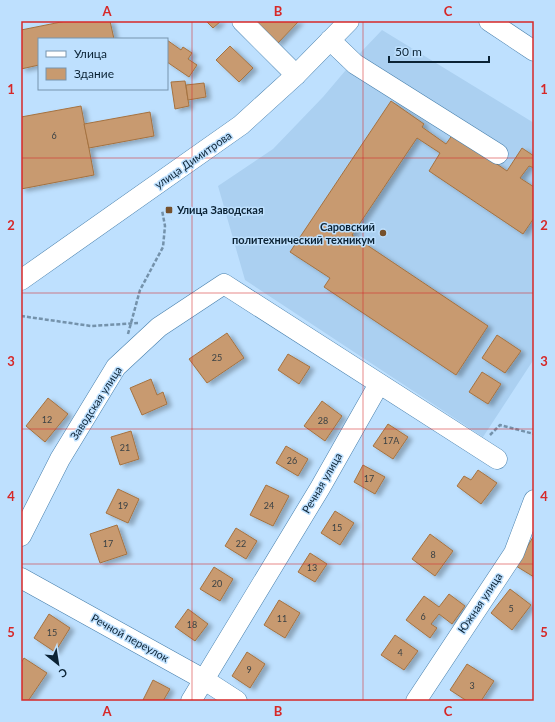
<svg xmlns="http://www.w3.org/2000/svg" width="555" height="722" font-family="Lato,sans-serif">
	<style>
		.built { fill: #abd0f1 }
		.building { fill: #c89a6f; stroke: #a57240; filter: url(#shadow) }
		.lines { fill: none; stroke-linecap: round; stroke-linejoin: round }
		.minor-casing { stroke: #457eab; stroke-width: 21 }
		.path { stroke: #7492ab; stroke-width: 2.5; stroke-dasharray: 4 2; stroke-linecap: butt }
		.minor { stroke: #fff; stroke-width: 20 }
		.grid { fill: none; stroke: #d62828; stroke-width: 1; stroke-opacity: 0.55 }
		.poi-dot { fill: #76512c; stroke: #bee0fe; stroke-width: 1.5 }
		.labels { text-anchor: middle; stroke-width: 3; stroke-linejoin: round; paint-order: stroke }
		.number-label { font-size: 9px; fill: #3a4144 }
		.street-label { font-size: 11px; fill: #0b2335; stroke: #bee0fe }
		.poi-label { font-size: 11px; font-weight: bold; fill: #0b2335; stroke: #bee0fe; text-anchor: start }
		.neatline { fill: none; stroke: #d62828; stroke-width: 1.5 }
		.grid-label { font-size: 13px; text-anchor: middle; font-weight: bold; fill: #d62828 }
	</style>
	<defs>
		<filter id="shadow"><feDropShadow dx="4.5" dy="2.5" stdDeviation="2" flood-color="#0004"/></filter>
	</defs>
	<rect width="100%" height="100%" fill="#bee0fe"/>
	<path class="built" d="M382 30 534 123V359L483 437 245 280 218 186 273 149 323 97 362 51Z"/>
	<g class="building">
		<path d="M66 21H110L114 39H39V65L21 69V30Z"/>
		<path d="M206 21H221L213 28Z"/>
		<path d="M254 21H299L277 44Z"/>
		<path d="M167 40 181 50 183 47 192 53 188 59 197 65 189 77 167 62Z"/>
		<path d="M230 46 253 68 239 82 216 60Z"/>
		<path d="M185 81 189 106 175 109 171 82Z"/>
		<path d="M204 83 206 97 188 100 186 85Z"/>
		<path d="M391 101 424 124 422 127 446 144 453 134 507 171 522 148 534 156V168L529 166 520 178 534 187V218L523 234 429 171 440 153 417 138 352 235 488 326 456 375 324 287 330 278 290 252Z"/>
		<path d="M81 106 94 175 21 189V117Z"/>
		<path d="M150 112 154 136 89 148 84 124Z"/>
		<path d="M227 333 244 358 207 383 189 359Z"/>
		<path d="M497 335 521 351 505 373 482 358Z"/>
		<path d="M288 354 310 367 299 384 278 370Z"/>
		<path d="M482 372 501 384 488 404 469 392Z"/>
		<path d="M151 379 157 395 163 392 167 404 142 415 130 388Z"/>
		<path d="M48 398 68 414 45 442 26 426Z"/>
		<path d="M322 401 342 416 325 441 304 426Z"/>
		<path d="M388 424 408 437 393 459 373 446Z"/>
		<path d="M131 431 139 459 120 465 111 437Z"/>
		<path d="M286 446 308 459 298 476 276 463Z"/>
		<path d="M363 465 385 477 375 494 354 482Z"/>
		<path d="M478 470 497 483 481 504 457 486 464 476 471 480Z"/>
		<path d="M266 485 289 496 273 526 250 515Z"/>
		<path d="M118 489 139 499 128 523 106 513Z"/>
		<path d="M335 511 354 523 340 545 321 533Z"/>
		<path d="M117 525 127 554 100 563 90 534Z"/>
		<path d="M236 528 257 541 246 559 225 546Z"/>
		<path d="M430 534 453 551 435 576 412 559Z"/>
		<path d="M533 537 534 538V577L516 566Z"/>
		<path d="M310 553 327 564 315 582 298 572Z"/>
		<path d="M214 567 233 579 220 601 200 589Z"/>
		<path d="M510 589 531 605 512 630 491 613Z"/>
		<path d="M449 594 465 606 452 624 439 614 431 624 437 628 430 638 406 620 424 596 439 607Z"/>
		<path d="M279 600 300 613 285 638 264 625Z"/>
		<path d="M188 609 208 624 195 641 175 627Z"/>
		<path d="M49 614 70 628 55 652 34 638Z"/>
		<path d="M395 635 418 651 404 670 381 655Z"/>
		<path d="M247 652 265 664 250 688 232 676Z"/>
		<path d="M24 658 47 673 28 701H21V663Z"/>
		<path d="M467 664 494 681 481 701H467L450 690Z"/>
		<path d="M153 680 170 689 163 701H145L143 700Z"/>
	</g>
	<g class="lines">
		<g class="minor-casing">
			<g id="minor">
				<path d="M242 21 296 75"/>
				<path d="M489 21 534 51"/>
				<path d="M330 40 355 64 498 154"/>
				<path d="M21 280 241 125 296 75 349 21"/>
				<path d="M21 536 60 459 116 367 159 327 224 284 497 459"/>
				<path d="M21 578 203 679 237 701"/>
				<path d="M191 701 320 488 379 384"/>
				<path d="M416 701 514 553 534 500"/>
			</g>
		</g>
		<g class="path">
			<path d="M21 316 91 326 138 323"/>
			<path d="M128 334 140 290 163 247 165 226 162 210"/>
			<path d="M490 435 500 425 534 434"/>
		</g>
		<use href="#minor" class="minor"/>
	</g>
	<path class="grid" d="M192 21V701M363 21V701M21 158H534M21 293H534M21 429H534M21 564H534"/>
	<g class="poi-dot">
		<rect x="165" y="206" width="8" height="8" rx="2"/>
		<circle cx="383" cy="233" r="4"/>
	</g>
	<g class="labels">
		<g class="number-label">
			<text x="54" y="139">6</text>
			<text x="217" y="361">25</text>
			<text x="47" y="423">12</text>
			<text x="323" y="424">28</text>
			<text x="391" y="444">17А</text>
			<text x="125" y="451">21</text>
			<text x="292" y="464">26</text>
			<text x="369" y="482">17</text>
			<text x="123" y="509">19</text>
			<text x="269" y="509">24</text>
			<text x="337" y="531">15</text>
			<text x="108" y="547">17</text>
			<text x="241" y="547">22</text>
			<text x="433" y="558">8</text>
			<text x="312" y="571">13</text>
			<text x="217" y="587">20</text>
			<text x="511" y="612">5</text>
			<text x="423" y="620">6</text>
			<text x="282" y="622">11</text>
			<text x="192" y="628">18</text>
			<text x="52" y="636">15</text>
			<text x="400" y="656">4</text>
			<text x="249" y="673">9</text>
			<text x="472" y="689">3</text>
		</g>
		<g class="street-label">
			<text transform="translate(193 160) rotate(-35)" y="4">улица Димитрова</text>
			<text transform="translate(96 403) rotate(-57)" y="4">Заводская улица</text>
			<text transform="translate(322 483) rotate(-60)" y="4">Речная улица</text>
			<text transform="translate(480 603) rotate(-56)" y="4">Южная улица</text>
			<text transform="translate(130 638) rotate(29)" y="4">Речной переулок</text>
		</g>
		<g class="poi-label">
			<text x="177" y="214">Улица Заводская</text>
			<text x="375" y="231" text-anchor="end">Саровский<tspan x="375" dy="13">политехнический техникум</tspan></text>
		</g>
	</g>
	<rect width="555" height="722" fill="none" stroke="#bee0fe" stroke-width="44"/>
	<rect x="38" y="38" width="130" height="52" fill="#bee0fe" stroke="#7694ae"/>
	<rect x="46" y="51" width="20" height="6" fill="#ffffff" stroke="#7694ae"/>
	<text x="74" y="58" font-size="12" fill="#0b2335">Улица</text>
	<rect x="46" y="68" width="20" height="12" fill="#c89a6f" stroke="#7694ae"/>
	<text x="74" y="78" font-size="12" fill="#0b2335">Здание</text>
	<g transform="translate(58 664) rotate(150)" stroke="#bee0fe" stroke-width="3" paint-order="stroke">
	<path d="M0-3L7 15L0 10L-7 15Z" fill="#0b2335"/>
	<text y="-6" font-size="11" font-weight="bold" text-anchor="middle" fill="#0b2335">С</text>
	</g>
	<path d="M389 56v6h100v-6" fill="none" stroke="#0b2335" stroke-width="2"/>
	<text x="395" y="56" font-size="12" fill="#0b2335" stroke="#bee0fe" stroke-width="3" paint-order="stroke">50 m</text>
	<rect x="22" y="22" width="511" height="678" class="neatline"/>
	<g class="grid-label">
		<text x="107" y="16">A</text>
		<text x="278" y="16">B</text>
		<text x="448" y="16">C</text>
		<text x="11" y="94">1</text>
		<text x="544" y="94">1</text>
		<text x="11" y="230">2</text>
		<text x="544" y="230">2</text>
		<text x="11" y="366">3</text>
		<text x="544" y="366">3</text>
		<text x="11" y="501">4</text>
		<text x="544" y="501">4</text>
		<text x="11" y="637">5</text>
		<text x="544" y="637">5</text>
		<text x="107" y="716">A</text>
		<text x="278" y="716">B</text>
		<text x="448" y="716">C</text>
	</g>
</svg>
